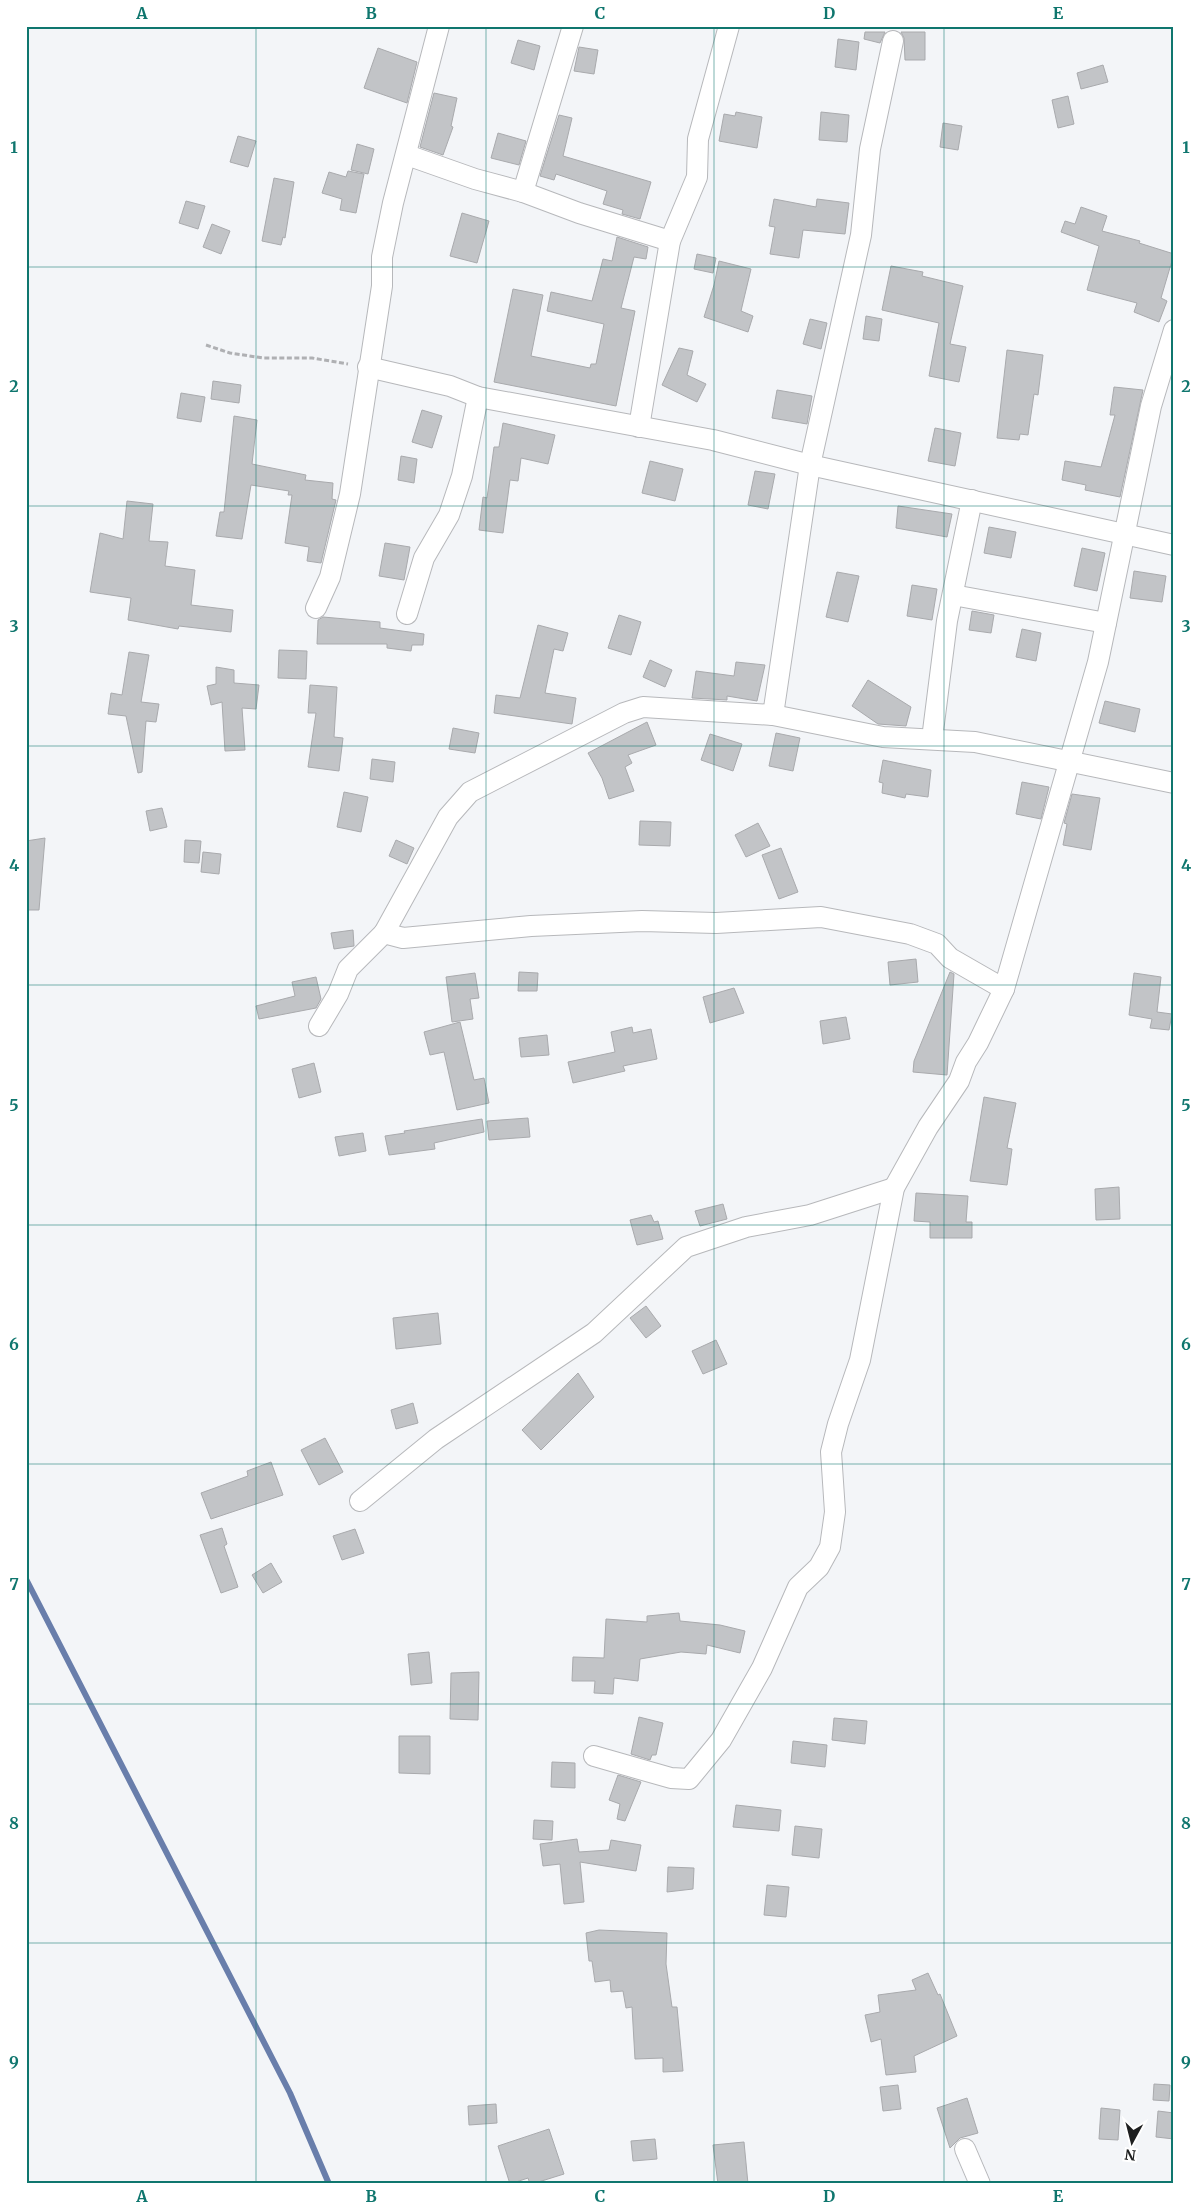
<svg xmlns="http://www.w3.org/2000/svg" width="1200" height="2210" font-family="Merriweather,serif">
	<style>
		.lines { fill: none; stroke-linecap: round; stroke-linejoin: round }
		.stream { stroke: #697eab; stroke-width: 6 }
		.building { fill: #c2c4c7; stroke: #a9aaad }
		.street-casing { stroke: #b7b8bb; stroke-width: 22 }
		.path { stroke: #afb0b3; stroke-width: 3; stroke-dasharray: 5 2.5; stroke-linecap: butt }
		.street { stroke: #fff; stroke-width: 20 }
		.grid { fill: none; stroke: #0f766e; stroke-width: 1; stroke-opacity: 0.55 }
		.neatline { fill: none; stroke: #0f766e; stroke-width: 2 }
		.grid-label { font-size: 16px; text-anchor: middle; font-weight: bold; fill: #0f766e }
	</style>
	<rect width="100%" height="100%" fill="#f3f5f8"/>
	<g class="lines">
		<path class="stream" d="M26 1579 290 2093 329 2184"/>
	</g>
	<g class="building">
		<path d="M865 32H885L880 43 864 39Z"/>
		<path d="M901 32H925V60H905L904 38Z"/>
		<path d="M838 39 859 42 856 70 835 67Z"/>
		<path d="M518 40 540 46 534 70 511 63Z"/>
		<path d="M579 47 598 50 594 74 574 71Z"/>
		<path d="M378 48 417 62 407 103 364 88Z"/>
		<path d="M1103 65 1108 82 1081 89 1077 73Z"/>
		<path d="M434 93 457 98 451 126 453 127 443 155 420 147Z"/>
		<path d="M1068 96 1074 124 1058 128 1052 100Z"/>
		<path d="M736 112 762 117 757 148 719 141 724 114 735 116Z"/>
		<path d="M821 112 849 115 847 142 819 140Z"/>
		<path d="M559 115 572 118 563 156 651 182 640 219 622 214 623 210 603 204 607 191 556 174 554 180 540 176Z"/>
		<path d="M943 123 962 126 958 150 940 147Z"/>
		<path d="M498 133 526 141 519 165 491 158Z"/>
		<path d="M238 136 256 141 248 167 230 162Z"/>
		<path d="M357 144 374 149 368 174 351 170Z"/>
		<path d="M348 171 364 174 356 213 340 210 342 199 322 193 329 172 346 177Z"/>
		<path d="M274 178 294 182 285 238 283 237 281 245 262 241Z"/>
		<path d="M774 199 816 207 817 199 849 203 845 234 803 230 799 258 770 254 775 227 769 226Z"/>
		<path d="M186 201 205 206 198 229 179 223Z"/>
		<path d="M1081 207 1107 216 1102 231 1140 241 1139 243 1174 254 1161 298 1167 301 1159 322 1134 312 1137 303 1087 290 1099 246 1061 232 1065 221 1075 224Z"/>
		<path d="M462 213 489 221 477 263 450 256Z"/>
		<path d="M212 224 230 231 221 254 203 247Z"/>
		<path d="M617 237 648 247 646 259 634 257 621 308 635 311 616 406 494 382 513 289 543 295 531 356 590 368 591 364H596L604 324 547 311 551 292 592 301 603 259 612 261Z"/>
		<path d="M697 254 716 258 713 273 694 269Z"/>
		<path d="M719 261 751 269 741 311 753 316 748 332 704 317 714 285Z"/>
		<path d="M891 266 923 272 922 276 963 286 950 344 966 347 959 382 929 376 939 323 882 310Z"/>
		<path d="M866 316 882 319 879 341 863 339Z"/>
		<path d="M810 319 827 323 821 349 803 344Z"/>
		<path d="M679 348 693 351 687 375 706 384 697 402 662 385Z"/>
		<path d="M1007 350 1043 355 1038 395 1034 394 1028 435 1020 434 1019 440 997 438Z"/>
		<path d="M213 381 241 385 239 403 211 399Z"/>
		<path d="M1114 387 1143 390 1120 497 1085 490 1086 485 1062 480 1065 461 1101 467 1115 415H1110Z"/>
		<path d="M777 390 812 396 807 424 772 418Z"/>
		<path d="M181 393 205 397 201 422 177 418Z"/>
		<path d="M422 410 442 416 432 448 412 442Z"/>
		<path d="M234 416 257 420 252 464 306 475 305 480 333 483 332 499 336 500 321 563 307 561 309 547 285 543 292 495H288L289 491 251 485 242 539 216 536 220 512H224Z"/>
		<path d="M503 423 555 435 548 464 521 458 518 481 510 480 503 533 479 530 483 497 487 498 494 447H499Z"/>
		<path d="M935 428 961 433 955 466 928 461Z"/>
		<path d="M401 456 417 459 414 483 398 480Z"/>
		<path d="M650 461 683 469 675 501 642 493Z"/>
		<path d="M755 471 775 474 768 509 748 505Z"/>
		<path d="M127 501 153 504 149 541 168 542 165 566 195 570 191 605 233 610 231 632 179 626 178 629 128 620 131 598 90 592 100 533 123 539Z"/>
		<path d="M898 506 952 514 947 537 896 528Z"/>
		<path d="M989 527 1016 532 1011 558 984 553Z"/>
		<path d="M385 543 410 547 404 580 379 576Z"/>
		<path d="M1082 548 1105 553 1097 591 1074 586Z"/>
		<path d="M1134 571 1166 576 1162 602 1130 598Z"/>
		<path d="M837 572 859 576 848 622 826 617Z"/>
		<path d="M912 585 937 589 932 620 907 616Z"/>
		<path d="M972 611 994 615 991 633 969 630Z"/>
		<path d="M619 615 641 622 631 655 608 648Z"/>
		<path d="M323 617 380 622V628L424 634 423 645H412L411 651 387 648V644H317L318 620Z"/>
		<path d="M538 625 568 633 563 651 554 649 545 693 576 698 572 724 494 713 496 695 520 698Z"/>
		<path d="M1022 629 1041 633 1036 661 1016 657Z"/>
		<path d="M279 650 307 651 306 679 278 678Z"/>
		<path d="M129 652 149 655 141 702 159 704 156 722 146 721 142 772 138 773 126 716 108 714 111 693 122 695Z"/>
		<path d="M650 660 672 670 665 687 643 677Z"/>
		<path d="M736 662 765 665 757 701 727 696V700L692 698 696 671 734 676Z"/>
		<path d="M216 667 234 670V683L259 685 256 709 242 708 245 750 225 751 222 702 211 705 207 686 216 684Z"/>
		<path d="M868 680 911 707 906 726 878 724 852 706Z"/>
		<path d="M310 685 337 687 334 737 343 738 339 771 308 767 316 713H308Z"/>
		<path d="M1105 701 1140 709 1135 732 1099 723Z"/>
		<path d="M647 722 656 745 628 755 632 763 625 767 634 791 609 799 602 778 588 753Z"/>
		<path d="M453 728 479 733 475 753 449 749Z"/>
		<path d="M776 733 800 738 793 771 769 766Z"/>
		<path d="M710 734 742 744 733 771 701 760Z"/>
		<path d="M372 759 395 762 393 782 370 779Z"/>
		<path d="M883 760 931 770 928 797 906 794 905 798 882 793 883 783 879 782Z"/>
		<path d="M1022 782 1049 787 1041 819 1016 814Z"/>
		<path d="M344 792 368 797 361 832 337 827Z"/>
		<path d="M1072 794 1100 798 1091 850 1063 845 1067 824 1064 823Z"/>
		<path d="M162 808 167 827 150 831 146 811Z"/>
		<path d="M640 821 671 822 670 846 639 845Z"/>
		<path d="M758 823 770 846 746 857 735 835Z"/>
		<path d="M45 838 39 910H26V841Z"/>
		<path d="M185 840 201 841 199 863 184 862Z"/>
		<path d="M396 840 414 848 407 864 389 856Z"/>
		<path d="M781 848 798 892 779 899 762 855Z"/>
		<path d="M203 852 221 854 219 874 201 872Z"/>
		<path d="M353 930 354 946 334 949 331 933Z"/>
		<path d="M916 959 918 982 890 985 888 962Z"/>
		<path d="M519 972 538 973 537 991H518Z"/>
		<path d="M950 972 954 974 947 1075 913 1072 914 1061Z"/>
		<path d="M475 973 479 998 470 999 473 1019 452 1022 446 977Z"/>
		<path d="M1134 973 1161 977 1157 1012 1172 1014 1169 1030 1150 1028 1152 1019 1129 1015Z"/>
		<path d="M316 977 321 999 316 1008 259 1019 256 1006 295 996 292 982Z"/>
		<path d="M734 988 744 1013 710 1023 703 997Z"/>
		<path d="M846 1017 850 1039 823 1044 820 1021Z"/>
		<path d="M460 1022 474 1080 484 1078 489 1103 457 1110 444 1052 430 1055 424 1032Z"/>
		<path d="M632 1027 633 1033 651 1029 657 1059 623 1066 625 1071 573 1083 568 1062 615 1052 611 1032Z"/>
		<path d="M547 1035 549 1055 521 1057 519 1038Z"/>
		<path d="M314 1063 321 1092 299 1098 292 1069Z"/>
		<path d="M984 1097 1016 1103 1007 1148 1012 1149 1007 1185 970 1181Z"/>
		<path d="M528 1118 530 1137 489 1140 487 1121Z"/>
		<path d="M482 1119 484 1132 434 1143 435 1149 389 1155 385 1136 405 1133 404 1131Z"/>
		<path d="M363 1133 366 1151 339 1156 335 1137Z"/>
		<path d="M1119 1187 1120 1219 1096 1220 1095 1189Z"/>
		<path d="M916 1193 968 1196 966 1222H972V1238H930V1222L914 1221Z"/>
		<path d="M723 1204 727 1219 700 1226 695 1211Z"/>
		<path d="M651 1215 654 1222 658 1221 663 1239 637 1245 630 1220Z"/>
		<path d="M646 1306 661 1326 646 1338 630 1318Z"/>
		<path d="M438 1313 441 1344 396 1349 393 1318Z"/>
		<path d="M716 1340 727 1364 703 1374 692 1351Z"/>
		<path d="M578 1373 594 1397 541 1450 522 1430Z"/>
		<path d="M413 1403 418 1423 396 1429 391 1410Z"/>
		<path d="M325 1438 343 1472 319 1485 301 1450Z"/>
		<path d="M271 1462 283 1495 211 1519 201 1493 248 1476 247 1471Z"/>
		<path d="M222 1528 227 1544 224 1546 238 1587 221 1593 200 1535Z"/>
		<path d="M355 1529 364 1553 342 1560 333 1536Z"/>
		<path d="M271 1563 282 1582 263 1593 252 1575Z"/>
		<path d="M679 1613 680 1621 720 1625 745 1631 740 1653 707 1645 706 1654 681 1652 640 1659 638 1681 614 1678 613 1694 594 1693 595 1681H572L573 1657 604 1658 606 1619 647 1622V1616Z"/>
		<path d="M429 1652 432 1683 411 1685 408 1654Z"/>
		<path d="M479 1672 478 1720 450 1719 451 1673Z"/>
		<path d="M639 1717 663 1723 656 1755H652L650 1760 631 1754Z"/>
		<path d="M834 1718 867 1721 865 1744 832 1740Z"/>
		<path d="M399 1736H430V1774L399 1773Z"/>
		<path d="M793 1741 827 1745 825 1767 791 1763Z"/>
		<path d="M552 1762 575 1763V1788L551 1787Z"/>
		<path d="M618 1775 641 1782 625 1821 617 1819 620 1804 609 1800Z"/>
		<path d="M736 1805 781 1810 779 1831 733 1827Z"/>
		<path d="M534 1820 553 1821 552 1840 533 1839Z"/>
		<path d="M795 1826 822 1829 819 1858 792 1855Z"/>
		<path d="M577 1839 579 1852 609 1850 611 1840 641 1845 636 1871 580 1862 584 1902 564 1904 560 1864 543 1866 540 1844Z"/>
		<path d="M668 1867 694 1868 693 1889 667 1892Z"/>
		<path d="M767 1885 789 1887 786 1917 764 1915Z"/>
		<path d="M599 1930 667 1933 666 1964 672 2007H677L683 2071 663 2072V2058L635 2059 632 2007 626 2008 623 1991 611 1992 610 1980 595 1982 592 1961H589L586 1933Z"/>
		<path d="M928 1973 938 1995 940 1994 957 2036 914 2056 916 2072 886 2075 881 2039 871 2042 865 2015 880 2012 878 1995 916 1990 912 1980Z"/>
		<path d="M1154 2084 1170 2085 1169 2101 1153 2100Z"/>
		<path d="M898 2085 901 2109 883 2111 880 2087Z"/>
		<path d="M967 2098 978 2133 960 2138 950 2148 937 2108Z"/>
		<path d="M496 2104 497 2123 469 2125 468 2106Z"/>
		<path d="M1101 2108 1120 2110 1118 2140 1099 2139Z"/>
		<path d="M1158 2111 1174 2113V2139L1156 2137Z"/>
		<path d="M549 2129 564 2174 532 2184H530L528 2178 510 2184 498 2146Z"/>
		<path d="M655 2139 657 2159 633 2161 631 2141Z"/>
		<path d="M744 2142 748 2184H718L713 2145Z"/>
	</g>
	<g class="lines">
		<g class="street-casing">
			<g id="street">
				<path d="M407 155 475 179 523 192 579 213 670 241"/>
				<path d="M523 192 573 26"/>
				<path d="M368 367 450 386 478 397 713 440 810 465 1174 545"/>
				<path d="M639 427 670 241 697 177 698 139 729 26"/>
				<path d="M953 595 1106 623"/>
				<path d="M316 608 330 577 350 494 382 286V257L393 203 439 26"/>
				<path d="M407 614 424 558 449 515 462 476 478 397"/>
				<path d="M773 715 810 465 861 235 870 149 893 41"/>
				<path d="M932 739 947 621 972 500"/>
				<path d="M384 933 403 938 531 926 642 921 716 923 821 917 910 934 937 944 950 958 1004 989"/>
				<path d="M319 1026 338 994 348 969 384 933 448 817 470 792 624 713 643 707 773 715 883 737 975 742 1174 783"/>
				<path d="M360 1501 436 1439 594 1333 686 1247 746 1227 810 1215 894 1188"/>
				<path d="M594 1756 671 1778 689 1779 721 1740 762 1668 798 1587 819 1567 830 1547 835 1512 831 1452 838 1424 860 1360 894 1188 928 1127 959 1081 966 1062 978 1043 1004 989 1098 662 1151 406 1174 330"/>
				<path d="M965 2149 980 2184"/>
			</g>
		</g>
		<path class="path" d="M206 345 230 353 263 358H312L348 364"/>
		<use href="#street" class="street"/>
	</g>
	<path class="grid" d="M256 26V2184M486 26V2184M714 26V2184M944 26V2184M26 267H1174M26 506H1174M26 746H1174M26 985H1174M26 1225H1174M26 1464H1174M26 1704H1174M26 1943H1174"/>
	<rect width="1200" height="2210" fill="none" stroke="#ffffff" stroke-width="55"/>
	<g transform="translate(1132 2142) rotate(187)" stroke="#ffffff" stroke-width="4" paint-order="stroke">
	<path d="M0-4L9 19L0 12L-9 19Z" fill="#1e1f20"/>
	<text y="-8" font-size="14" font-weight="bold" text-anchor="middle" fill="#1e1f20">N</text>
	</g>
	<rect x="28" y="28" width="1144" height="2154" class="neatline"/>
	<g class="grid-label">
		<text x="142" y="19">A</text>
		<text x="371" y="19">B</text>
		<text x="600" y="19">C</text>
		<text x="829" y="19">D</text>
		<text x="1058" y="19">E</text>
		<text x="14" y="153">1</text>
		<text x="1186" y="153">1</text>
		<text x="14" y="392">2</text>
		<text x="1186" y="392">2</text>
		<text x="14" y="632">3</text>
		<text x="1186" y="632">3</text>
		<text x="14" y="871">4</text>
		<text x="1186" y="871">4</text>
		<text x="14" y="1111">5</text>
		<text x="1186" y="1111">5</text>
		<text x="14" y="1350">6</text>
		<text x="1186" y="1350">6</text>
		<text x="14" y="1590">7</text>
		<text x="1186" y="1590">7</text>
		<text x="14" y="1829">8</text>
		<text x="1186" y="1829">8</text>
		<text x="14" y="2068">9</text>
		<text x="1186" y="2068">9</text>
		<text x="142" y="2202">A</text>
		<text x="371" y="2202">B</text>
		<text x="600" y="2202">C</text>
		<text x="829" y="2202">D</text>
		<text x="1058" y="2202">E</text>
	</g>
</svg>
